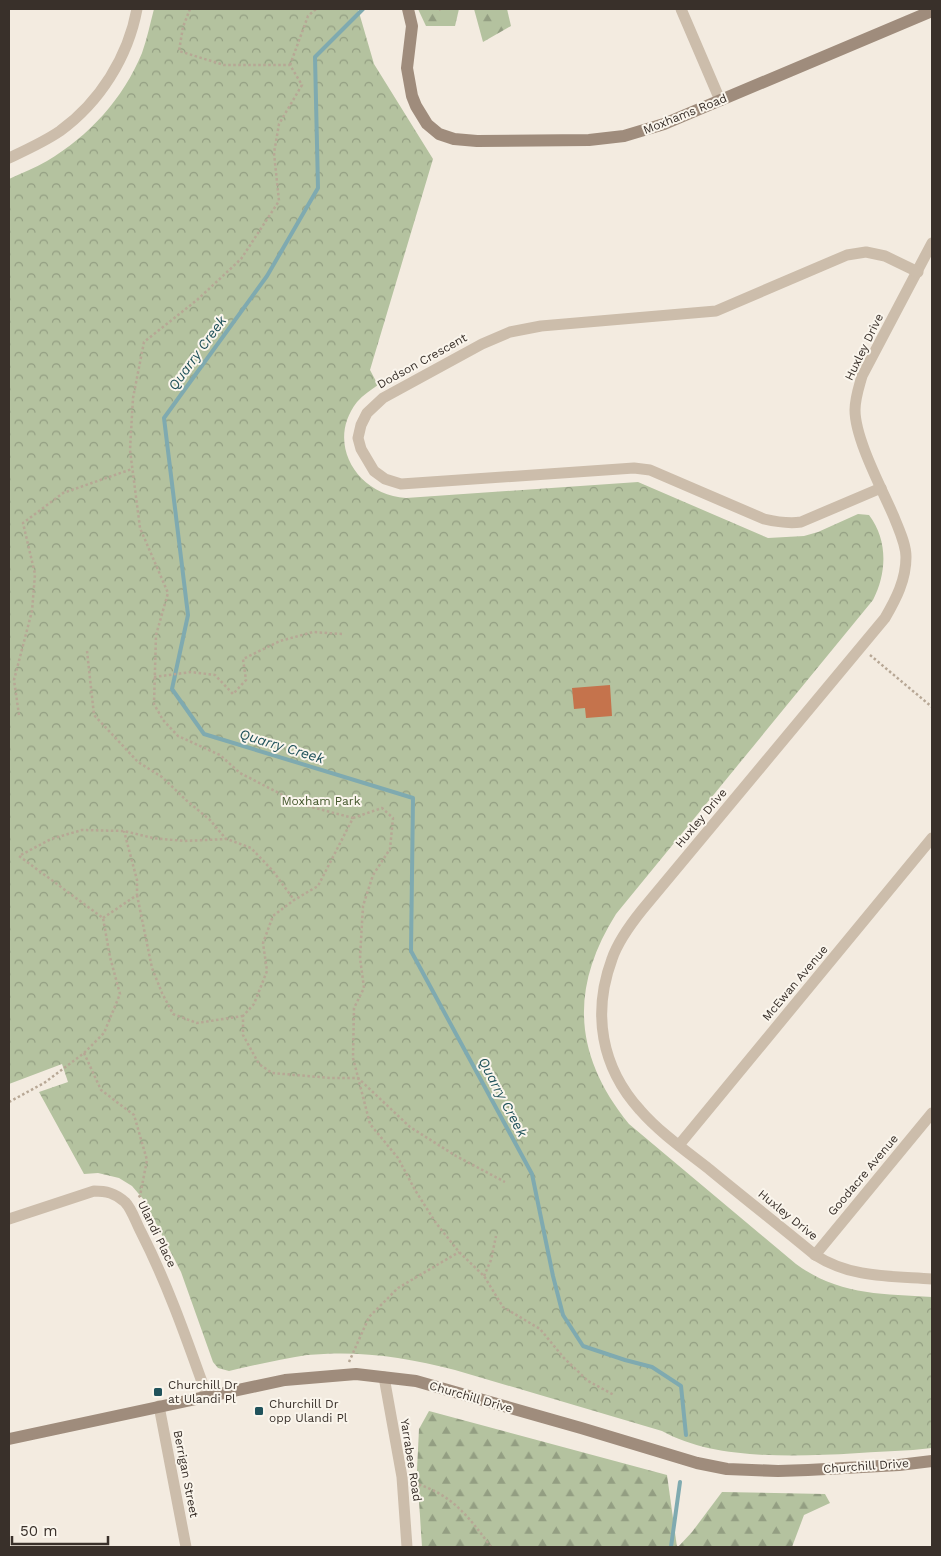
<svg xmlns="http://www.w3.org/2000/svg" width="941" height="1556" font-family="'Work Sans',sans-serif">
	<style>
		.forest { fill: url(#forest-firs) }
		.park { fill: url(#park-crowns) }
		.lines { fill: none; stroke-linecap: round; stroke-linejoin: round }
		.stream { stroke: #7faab0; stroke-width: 4 }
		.building { fill: #c5734c }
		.path { stroke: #b7a795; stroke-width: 2.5; stroke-dasharray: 2.5 2.5; stroke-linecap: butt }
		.street { stroke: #ccbdab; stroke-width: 11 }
		.secondary { stroke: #9f8c7c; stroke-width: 12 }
		.poi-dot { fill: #20525b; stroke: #faf5ec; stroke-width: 2 }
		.labels { text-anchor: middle; stroke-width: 4; stroke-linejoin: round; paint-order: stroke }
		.street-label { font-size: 12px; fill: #39302a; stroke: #faf5ec }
		.park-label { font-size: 12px; fill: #45582e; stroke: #faf5ec }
		.poi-label { font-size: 12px; fill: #39302a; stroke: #faf5ec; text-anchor: start }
		.water-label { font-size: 14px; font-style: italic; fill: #20525b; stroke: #faf5ec }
	</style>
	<defs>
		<pattern id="forest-firs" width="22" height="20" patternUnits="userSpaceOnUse" patternTransform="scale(1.25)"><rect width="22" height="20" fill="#b4c29f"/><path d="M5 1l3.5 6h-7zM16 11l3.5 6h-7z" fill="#939e82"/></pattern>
		<pattern id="park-crowns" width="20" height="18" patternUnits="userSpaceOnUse" patternTransform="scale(1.25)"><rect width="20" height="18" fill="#b4c29f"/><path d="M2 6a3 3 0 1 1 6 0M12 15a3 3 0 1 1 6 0" fill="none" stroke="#939e82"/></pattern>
	</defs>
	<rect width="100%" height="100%" fill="#f3ebe0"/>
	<g class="forest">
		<path d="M418 9H459L455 26H426Z"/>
		<path d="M474 9H507L511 26 483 42Z"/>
		<path d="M429 1411 667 1475 677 1547H422L417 1470 419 1429Z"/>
		<path d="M722 1492 825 1494 830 1503 804 1515 792 1547H678L692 1532Z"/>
	</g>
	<path class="park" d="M154 9H358L374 64 433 159 370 370 378 385C371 390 363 395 357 402 325 443 357 495 406 498L638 482 768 538 804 536 818 532 858 514 869 515C888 540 887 573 873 600L616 914C569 989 574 1056 629 1124L796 1264C838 1295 882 1294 932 1297V1448L913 1450C839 1453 728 1468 662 1431L455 1370C406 1357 358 1350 307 1355 281 1359 255 1365 229 1371L218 1368 213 1362 181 1272 144 1200 132 1186 119 1178 98 1173 84 1174 39 1092 68 1082 62 1064 9 1084V179C21 173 35 168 47 161 89 136 123 99 142 53 147 39 150 24 154 9Z"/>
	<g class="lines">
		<g class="stream">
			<path d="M363 9 315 57 318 188 267 276 164 418 188 615 172 689 204 734 413 798 411 951 532 1174 553 1276 563 1315 583 1346 625 1360 652 1367 681 1386 686 1435"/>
			<path d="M671 1547 680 1482"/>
		</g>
	</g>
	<path class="building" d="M610 685 612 716 586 718 585 708 574 709 572 688Z"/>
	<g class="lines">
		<g class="path">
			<path d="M190 9 183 27 179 51 224 65H290L302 85 279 124 274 153 279 201 241 259 197 300 144 342 133 398 130 450 140 528 168 593 156 635 154 704 163 720 178 736 220 755 240 773 300 804 353 818 318 886 294 900 273 916 263 943 267 971 254 1004 243 1016V1035L259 1064 272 1073 331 1078H358L410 1127 456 1156 505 1182"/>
			<path d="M439 10 440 9"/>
			<path d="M290 65 308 16 316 9"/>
			<path d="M87 651 94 715 138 762 162 777 186 800 210 820 226 839"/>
			<path d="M870 655 932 707"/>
			<path d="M154 677 191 672 215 675 233 694 246 680 243 659 280 641 313 632 342 634"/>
			<path d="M19 715 14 680 32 611 35 574 23 523 63 493 132 469"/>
			<path d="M353 818 382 808 393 818 390 849 373 875 363 906 360 958 364 988 354 1008 353 1058 370 1124 398 1158 415 1190 436 1223 459 1252 484 1276 503 1307 540 1329 564 1358 588 1381 614 1395"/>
			<path d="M137 895 152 968 162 993 173 1014 197 1023 243 1016"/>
			<path d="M103 918 137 895V880L124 831"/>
			<path d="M84 1053 101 1090 134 1115 147 1160 140 1196 137 1198"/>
			<path d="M9 1102 44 1083 84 1053 104 1033 120 994 110 957 103 918 19 856 51 839 82 830 124 831 153 838 184 841 227 839 251 848 273 871 294 900"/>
			<path d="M484 1276 491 1260 496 1236"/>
			<path d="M349 1362 369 1317 398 1288 459 1252"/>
			<path d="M414 1483C452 1494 469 1517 491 1547"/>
		</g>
		<g class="street">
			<path d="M681 9 720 100"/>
			<path d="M9 158C26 150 44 142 60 131 100 102 128 57 137 9"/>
			<path d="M932 243 862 376C859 387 855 398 855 410 855 439 882 489 894 517 899 530 906 544 906 557 906 580 896 599 885 618L642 910C630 925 618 941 612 959 592 1013 601 1067 640 1110 659 1132 686 1151 709 1169 744 1198 780 1226 815 1255 850 1278 892 1276 932 1279"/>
			<path d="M881 488 801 522C788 524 777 522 764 519L650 470 634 468 401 484 385 479 374 471 361 449 358 438 361 425 367 413 383 398 482 344 510 332 541 326 716 311 847 255 866 252 885 256 918 272"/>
			<path d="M679 1145 932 838"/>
			<path d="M9 1219 94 1191C106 1191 115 1193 125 1202 132 1209 136 1223 141 1232 168 1285 187 1340 207 1396"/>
			<path d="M815 1255 932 1113"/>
			<path d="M384 1377 402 1477 407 1547"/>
			<path d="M159 1406 186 1547"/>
		</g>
		<g class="secondary">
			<path d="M408 9 412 26 407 68 412 96 416 106 427 124 439 134 454 139 477 141 589 140 624 136 664 124 932 11"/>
			<path d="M9 1439 285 1380 356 1374 416 1381 581 1428 697 1463 727 1469 778 1471 808 1470 899 1465 932 1461"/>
		</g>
	</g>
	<g class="poi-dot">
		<rect x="153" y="1387" width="10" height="10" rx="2.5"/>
		<rect x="254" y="1406" width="10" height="10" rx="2.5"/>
	</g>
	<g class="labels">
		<g class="street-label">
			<text transform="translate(685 114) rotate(-22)" y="4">Moxhams Road</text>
			<text transform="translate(864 347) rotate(-64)" y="4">Huxley Drive</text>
			<text transform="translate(422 361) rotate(-29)" y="4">Dodson Crescent</text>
			<text transform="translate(701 818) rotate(-50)" y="4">Huxley Drive</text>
			<text transform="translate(795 983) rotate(-50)" y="4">McEwan Avenue</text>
			<text transform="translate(863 1175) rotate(-50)" y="4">Goodacre Avenue</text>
			<text transform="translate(788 1215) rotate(39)" y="4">Huxley Drive</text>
			<text transform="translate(157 1234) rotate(64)" y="4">Ulandi Place</text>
			<text transform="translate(471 1397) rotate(16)" y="4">Churchill Drive</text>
			<text transform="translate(411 1460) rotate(81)" y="4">Yarrabee Road</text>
			<text transform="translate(866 1466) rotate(-4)" y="4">Churchill Drive</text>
			<text transform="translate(186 1474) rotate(79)" y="4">Berrigan Street</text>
		</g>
		<g class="park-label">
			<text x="321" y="805">Moxham Park</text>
		</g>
		<g class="poi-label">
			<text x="168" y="1389">Churchill Dr<tspan x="168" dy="14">at Ulandi Pl</tspan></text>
			<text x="269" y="1408">Churchill Dr<tspan x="269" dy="14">opp Ulandi Pl</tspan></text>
		</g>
		<g class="water-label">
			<text transform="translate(197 353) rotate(-54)" y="5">Quarry Creek</text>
			<text transform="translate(282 746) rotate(17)" y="5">Quarry Creek</text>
			<text transform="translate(503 1097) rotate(62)" y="5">Quarry Creek</text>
		</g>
	</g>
	<rect width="941" height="1556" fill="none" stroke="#39302a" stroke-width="20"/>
	<path d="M12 1536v8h96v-8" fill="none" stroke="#39302a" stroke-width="2.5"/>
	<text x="20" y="1536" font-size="15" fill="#39302a" stroke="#faf5ec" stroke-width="4" paint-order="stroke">50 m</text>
</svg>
